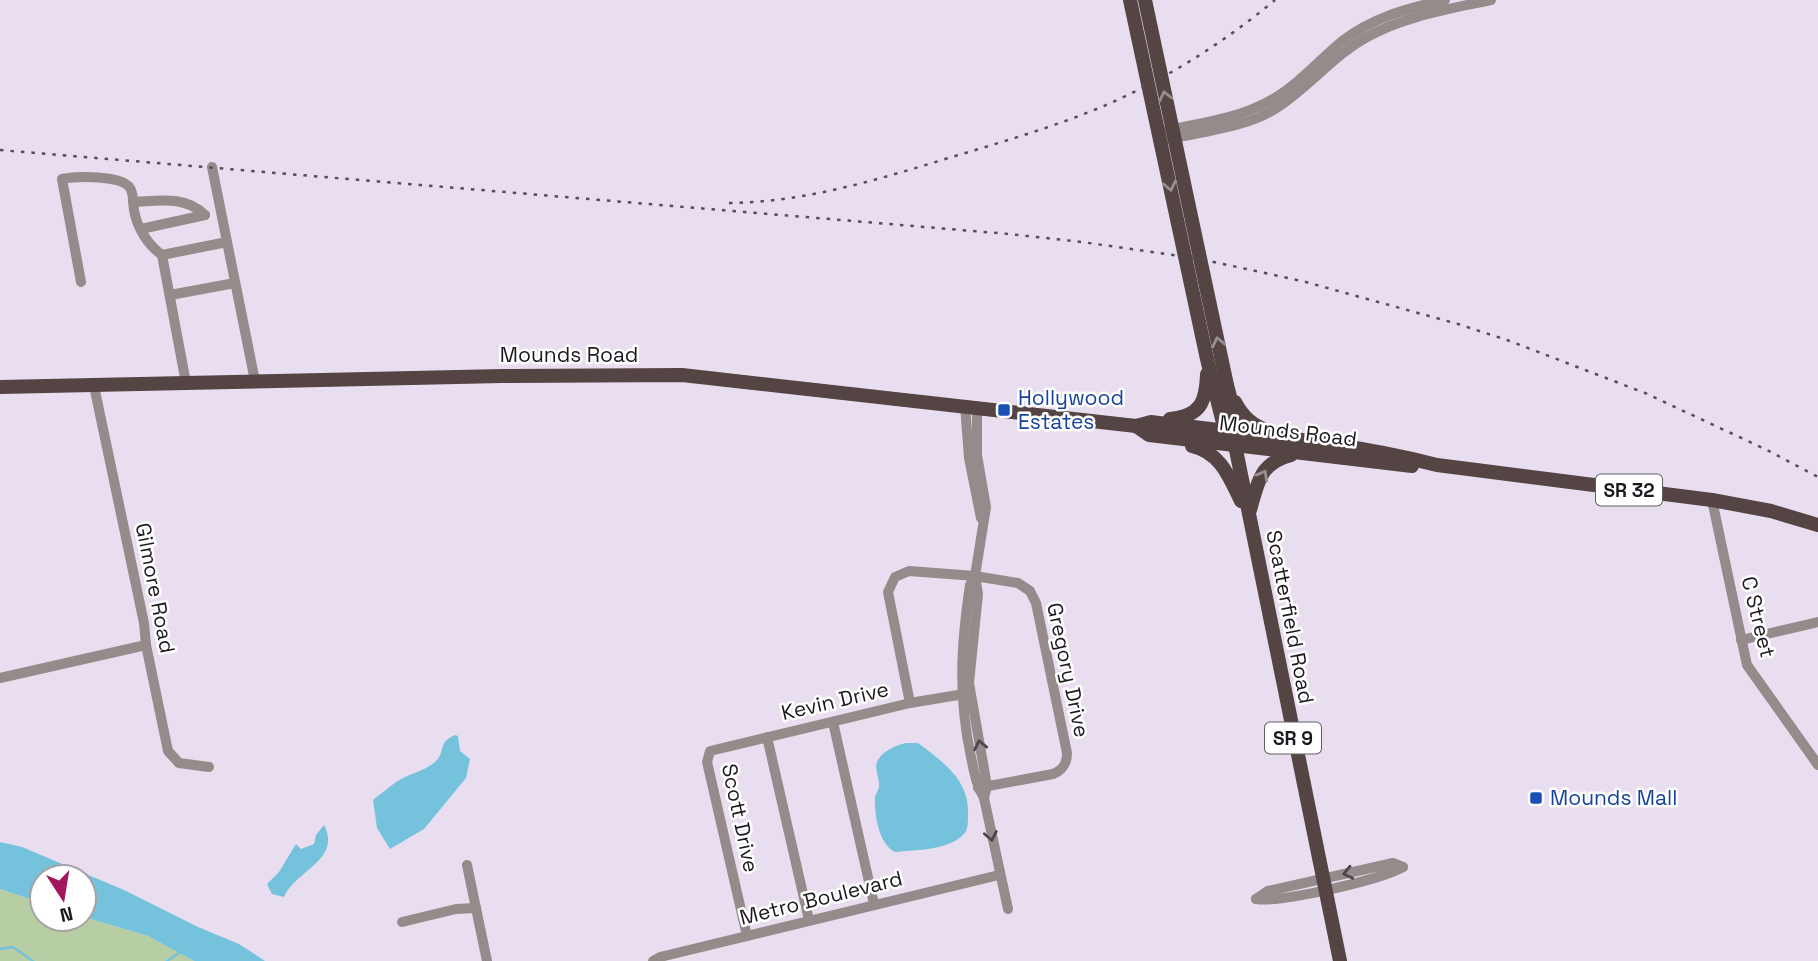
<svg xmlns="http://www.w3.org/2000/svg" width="1818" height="961" font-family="'Space Grotesk',sans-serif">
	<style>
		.green { fill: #b7cda3 }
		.water { fill: #75c2dd }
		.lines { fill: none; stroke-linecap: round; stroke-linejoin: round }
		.stream { stroke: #75c2dd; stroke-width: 2.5 }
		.minor { stroke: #958b8a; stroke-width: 10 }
		.major { stroke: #544443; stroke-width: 14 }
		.rail { stroke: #534e58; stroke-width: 2.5; stroke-dasharray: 3.5 7; stroke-linecap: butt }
		.oneway { stroke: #988f8e }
		.oneway2 { stroke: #4d474a }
		.transit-dot { fill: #1a4fb4; stroke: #fff; stroke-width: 2.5 }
		.labels { text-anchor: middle; stroke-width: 5; stroke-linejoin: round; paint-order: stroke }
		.shield { fill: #fff; stroke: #615e63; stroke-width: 2 }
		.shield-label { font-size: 19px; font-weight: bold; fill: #1d1920 }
		.street-label { font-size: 21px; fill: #1d1920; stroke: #fff }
		.transit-label { font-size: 21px; fill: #164399; stroke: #fff; text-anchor: start }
	</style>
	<rect width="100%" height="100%" fill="#e9def0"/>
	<path class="green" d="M0 889 42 903V919H84V917L148 936 194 961H0Z"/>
	<g class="water">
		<path d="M455 735 458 736 460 751 470 759 466 778 424 829 390 849 377 828 373 800C382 793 391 785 401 779 412 773 427 770 436 761 446 751 437 743 455 735Z"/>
		<path d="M906 743H918C943 762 970 780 968 815 968 826 968 833 958 839 942 850 915 850 895 852 879 845 874 814 875 797 876 794 878 790 879 787 880 777 873 769 878 760 883 751 896 745 906 743Z"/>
		<path d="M324 825C342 860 296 870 284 897L272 894 267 884 279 872 296 844 301 849 314 844 316 835Z"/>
		<path d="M0 842 22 847 124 890 198 927 239 944 265 961H194L148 936 84 917V877H42V903L0 889Z"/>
	</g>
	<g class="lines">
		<g class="stream">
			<path d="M0 949 13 947 33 961"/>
			<path d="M167 961 182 951"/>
		</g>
		<g class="minor">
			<path d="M1168 130C1202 123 1240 118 1271 100 1297 86 1318 61 1341 42 1372 18 1407 8 1445 0"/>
			<path d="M1170 139C1206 131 1248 127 1278 107 1310 86 1334 55 1367 37 1405 16 1449 9 1491 0"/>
			<path d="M212 167 255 381"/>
			<path d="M133 202C158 201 185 195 205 215"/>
			<path d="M141 229 205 215"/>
			<path d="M162 255 227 242"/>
			<path d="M81 282 62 179C76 176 122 175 130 188 134 194 133 204 134 210 137 228 148 245 162 255L186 383"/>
			<path d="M170 295 235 283"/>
			<path d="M94 386 144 623 146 645 168 751 179 763 209 767"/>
			<path d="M965 405 969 458 981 518"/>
			<path d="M977 407V455L986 507 975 576 978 594 969 683 987 786 984 798"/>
			<path d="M1712 500 1747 665 1818 765"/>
			<path d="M975 576 970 585C961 645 958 697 971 757 974 771 976 785 984 798L1008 909"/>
			<path d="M1741 640 1818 622"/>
			<path d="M0 678 146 645"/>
			<path d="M910 703 888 592 895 577 909 571 975 576 1018 583 1030 591 1036 603 1067 753C1067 764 1063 770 1053 774L978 788"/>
			<path d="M833 722 874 904"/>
			<path d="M767 737 809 920"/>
			<path d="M467 865 487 961"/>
			<path d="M1256 899 1268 891 1393 863 1403 867"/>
			<path d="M1256 899C1281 903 1379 880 1403 867"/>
			<path d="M402 922 456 909 476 908"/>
			<path d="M747 936 707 762 710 751 910 703 970 693"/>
			<path d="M653 961 660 957 999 875"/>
		</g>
		<g class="major">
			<path d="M1130 0 1207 359 1225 431 1235 445 1340 961"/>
			<path d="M1145 0 1227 385 1239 432 1237 440"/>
			<path d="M0 387 502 376 682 375 1136 426 1151 422C1247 434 1344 441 1437 465L1712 500 1771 511 1818 525"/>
			<path d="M1235 402C1243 417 1253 426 1269 431"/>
			<path d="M1170 419C1200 416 1206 403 1207 374"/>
			<path d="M1136 426 1149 435 1412 466"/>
			<path d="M1192 446C1221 453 1229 477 1241 501"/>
			<path d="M1250 510C1258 482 1260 463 1291 455"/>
		</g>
		<g class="rail">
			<path d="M0 150 1009 234 1082 242 1200 259 1302 281 1458 324 1507 340 1645 393 1767 450 1818 477"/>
			<path d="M729 203C803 202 873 181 942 160 995 144 1048 129 1099 108 1163 81 1222 44 1275 0"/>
		</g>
	</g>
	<defs><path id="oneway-chevron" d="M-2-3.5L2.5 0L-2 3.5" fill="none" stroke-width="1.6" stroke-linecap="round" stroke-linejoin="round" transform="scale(1.75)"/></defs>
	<g class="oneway">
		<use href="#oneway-chevron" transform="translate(1165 96) rotate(-103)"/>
		<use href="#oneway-chevron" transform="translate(1170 186) rotate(78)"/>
		<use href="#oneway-chevron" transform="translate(1218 342) rotate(-102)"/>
		<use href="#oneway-chevron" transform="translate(1263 475) rotate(-61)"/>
	</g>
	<g class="oneway2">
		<use href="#oneway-chevron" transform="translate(980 745) rotate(-102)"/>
		<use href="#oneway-chevron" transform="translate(991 836) rotate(79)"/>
		<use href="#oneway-chevron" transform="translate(1348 873) rotate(167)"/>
	</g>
	<g class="transit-dot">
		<rect x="997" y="403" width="14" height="14" rx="3.5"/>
		<rect x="1529" y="791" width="14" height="14" rx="3.5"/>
	</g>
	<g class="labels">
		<g class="shield">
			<rect x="1596" y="474.5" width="66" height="31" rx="5"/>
			<rect x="1265" y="722.5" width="56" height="31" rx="5"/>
		</g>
		<g class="shield-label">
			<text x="1629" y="497">SR 32</text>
			<text x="1293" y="745">SR 9</text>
		</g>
		<g class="street-label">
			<text x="569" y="362">Mounds Road</text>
			<text transform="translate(1288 431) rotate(7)" y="7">Mounds Road</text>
			<text transform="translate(155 588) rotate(79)" y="7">Gilmore Road</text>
			<text transform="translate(1290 617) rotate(79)" y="7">Scatterfield Road</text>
			<text transform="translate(1758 617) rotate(76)" y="7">C Street</text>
			<text transform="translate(1068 670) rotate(78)" y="7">Gregory Drive</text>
			<text transform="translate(835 701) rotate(-13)" y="7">Kevin Drive</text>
			<text transform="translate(740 818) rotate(78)" y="7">Scott Drive</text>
			<text transform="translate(821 898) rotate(-14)" y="7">Metro Boulevard</text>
		</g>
		<g class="transit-label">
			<text x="1018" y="405">Hollywood<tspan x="1018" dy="24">Estates</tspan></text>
			<text x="1550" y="805">Mounds Mall</text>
		</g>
	</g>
	<g transform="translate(63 898) rotate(168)"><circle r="33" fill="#ffffff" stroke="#a5a3a6" stroke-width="2"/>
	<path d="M0-5L12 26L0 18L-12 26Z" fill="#a2165f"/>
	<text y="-10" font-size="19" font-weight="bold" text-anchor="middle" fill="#1d1920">N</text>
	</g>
</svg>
